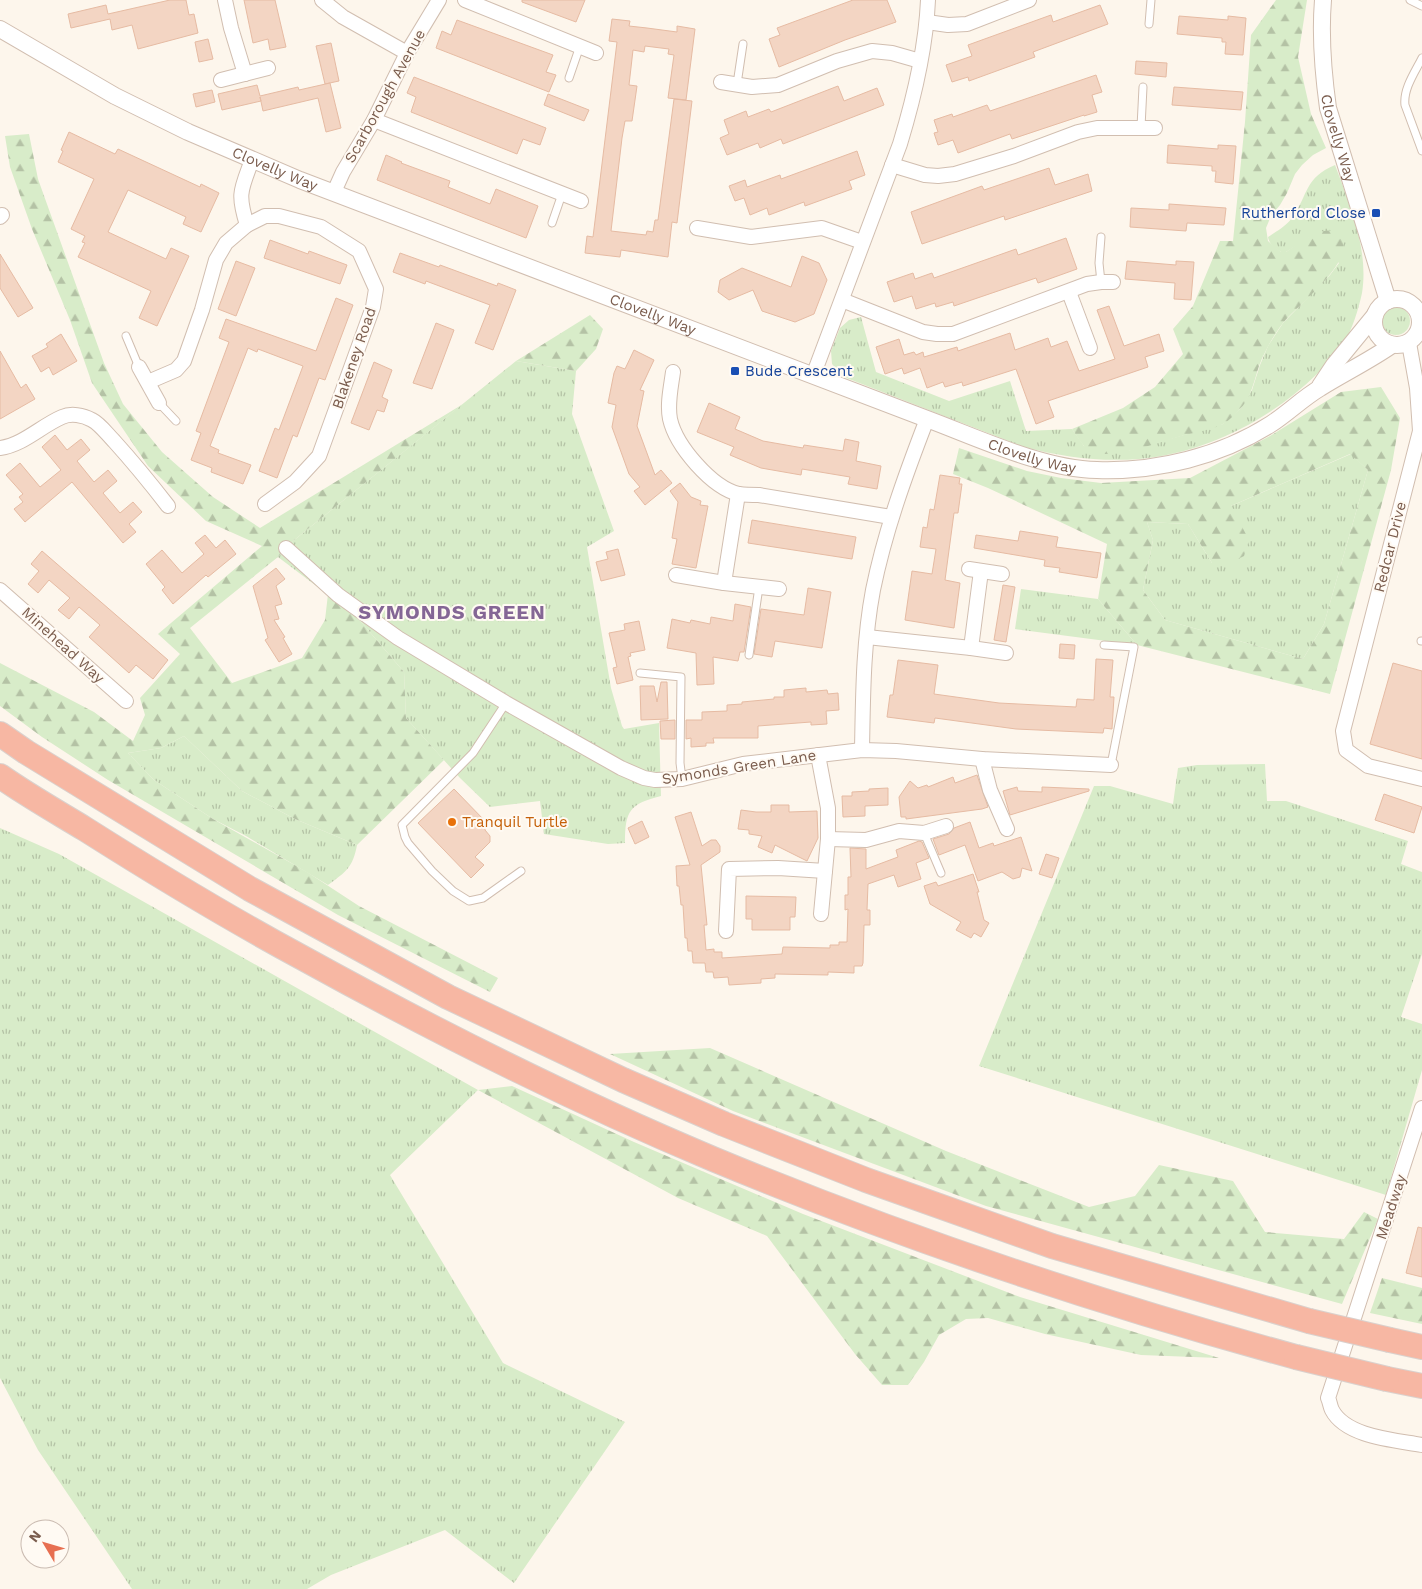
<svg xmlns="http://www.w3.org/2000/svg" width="1422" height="1589" font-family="'Work Sans',sans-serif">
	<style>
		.grass { fill: url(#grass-tufts) }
		.forest { fill: url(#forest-firs); fill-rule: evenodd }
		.building { fill: #f3d5c3; stroke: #e6bba3 }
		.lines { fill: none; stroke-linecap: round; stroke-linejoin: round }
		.service-casing { stroke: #d1beb0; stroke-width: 9 }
		.minor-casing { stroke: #d1beb0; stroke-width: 16 }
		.tertiary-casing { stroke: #d1beb0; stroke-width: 18 }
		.motorway-casing { stroke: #dad1cd; stroke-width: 26 }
		.service { stroke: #fff; stroke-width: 7 }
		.minor { stroke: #fff; stroke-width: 14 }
		.tertiary { stroke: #fff; stroke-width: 16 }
		.motorway { stroke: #f7b7a3; stroke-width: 24 }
		.motorway-bridge-casing { stroke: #dad1cd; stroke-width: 26; stroke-linecap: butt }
		.motorway-bridge { stroke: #f7b7a3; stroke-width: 24 }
		.transit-dot { fill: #1a4fb4; stroke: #fffaf3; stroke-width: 2 }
		.food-dot { fill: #e8710a; stroke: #fffaf3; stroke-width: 2 }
		.labels { text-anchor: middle; stroke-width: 4; stroke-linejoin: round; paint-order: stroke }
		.street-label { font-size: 15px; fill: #7a5c4d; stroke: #fffaf3 }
		.transit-label { font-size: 15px; fill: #164399; stroke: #fffaf3; text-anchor: end }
		.food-label { font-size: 15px; fill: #c56008; stroke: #fffaf3; text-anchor: start }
		.district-label { font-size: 20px; font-weight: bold; letter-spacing: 1px; fill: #846695; stroke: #fffaf3 }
	</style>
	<defs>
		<pattern id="grass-tufts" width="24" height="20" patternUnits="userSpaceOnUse" patternTransform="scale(1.25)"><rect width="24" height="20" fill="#d8ecc9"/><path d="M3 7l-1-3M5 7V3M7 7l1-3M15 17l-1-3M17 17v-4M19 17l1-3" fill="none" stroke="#b4c2a5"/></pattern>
		<pattern id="forest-firs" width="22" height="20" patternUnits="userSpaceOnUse" patternTransform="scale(1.25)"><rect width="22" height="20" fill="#d8ecc9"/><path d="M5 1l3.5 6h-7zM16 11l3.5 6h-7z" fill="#b4c2a5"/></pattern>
	</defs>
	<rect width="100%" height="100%" fill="#fdf6ec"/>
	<g class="grass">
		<path d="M1335 165C1350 205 1369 250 1362 293 1358 311 1353 327 1344 343 1337 354 1326 365 1317 374 1270 420 1206 453 1139 459 1100 462 1062 457 1024 447L844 377 832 364 831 351 840 328 849 320 861 317 876 372 949 401 1010 381 1026 431 1072 429 1084 446 1127 451 1223 424 1241 408 1252 390 1260 365 1268 346 1283 323 1330 275 1339 263 1310 237 1286 252H1281C1275 248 1269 244 1268 237 1277 231 1285 227 1292 218 1309 194 1304 178 1335 165Z"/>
		<circle cx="1396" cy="321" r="14"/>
		<path d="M516 361 576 371 572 414 614 531 587 547 611 688 622 726 624 729 659 723 661 796C630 804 625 810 625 843L608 844 544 834 540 801 490 807 460 778 406 718 404 672 356 616 278 557 293 541Z"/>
		<path d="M1351 454 1368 470 1324 624 1303 659 1165 620 1143 590 1153 540 1147 522 1188 524 1212 563 1231 506Z"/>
		<path d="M1021 589 1098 599 1137 645 1015 629Z"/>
		<path d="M184 736 242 791 295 819 357 845C353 867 346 872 328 885L246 836 213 819 154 780 128 753 161 748Z"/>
		<path d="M1265 764 1267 801H1286L1408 841 1401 864 1422 872V954L1401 1017 1422 1024V1070L1386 1195 979 1066 1094 786H1110L1173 804 1178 768 1197 765Z"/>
		<path d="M0 828 59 854 478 1090 390 1175 503 1363 625 1422 514 1583 445 1530 331 1575 307 1589H132L38 1450 0 1378Z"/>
	</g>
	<g class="forest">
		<path d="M1276 0H1307L1298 57 1311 114 1326 148 1313 155 1302 165 1295 174 1287 193 1280 205 1271 216 1266 228 1268 241 1281 252H1286C1298 244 1328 220 1340 236 1358 261 1297 305 1283 323 1273 336 1265 351 1259 366 1254 381 1251 399 1239 410 1234 415 1228 422 1221 425 1210 430 1197 432 1185 435 1163 441 1113 460 1092 452 1083 448 1077 436 1072 429L1123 408 1155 387 1183 354 1173 329 1193 306 1220 241H1233L1245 122 1251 35Z"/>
		<path d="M29 134 38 179 104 363 123 404 162 452 213 497 260 528 463 404 293 541 278 557 190 628 232 683 302 658 325 620 328 594 356 616 404 672 406 718 444 760 357 845 295 819 242 791 184 736 161 748 128 753 154 780 213 819 307 872 359 906 498 978 490 992 338 915 108 780 42 737 0 706V663L94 712 133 741 145 715 140 698 180 654 158 634 262 546 206 521 148 466 92 383 70 320 32 229 10 167 5 136Z"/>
		<path d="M590 315 603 329 596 349 576 371 516 361Z"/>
		<path d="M1381 387 1400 418 1391 470 1330 694 1137 645 1098 599 1107 544 988 488 953 474 959 448 1027 471 1061 478 1101 483 1190 478 1270 436 1341 392ZM1350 454 1368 470 1324 624 1303 659 1165 620 1143 590 1153 540 1147 522 1188 524 1212 563 1228 564 1244 556 1249 540 1231 506Z"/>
		<path d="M710 1048 946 1151 1089 1207 1135 1196 1159 1165 1233 1181 1265 1232 1344 1239 1364 1212 1378 1219 1342 1304 986 1206 733 1111 610 1054Z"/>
		<path d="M512 1086 634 1142 803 1214 1020 1297 1219 1358 1141 1355 1045 1334 988 1318 966 1319 939 1335 924 1362 908 1385H882L855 1354 767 1236 678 1198 478 1090Z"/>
		<path d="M1382 1278 1422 1288V1324L1370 1313Z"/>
	</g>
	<g class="building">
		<path d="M170 0H186L189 15 194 14 198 33 138 49 132 25 112 30 110 19 71 28 68 14 106 5 108 14Z"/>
		<path d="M244 0H275L286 47 270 50 268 39 253 43Z"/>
		<path d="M522 0H585L576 22 522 2Z"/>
		<path d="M853 0H887L896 22 845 40 779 67 769 39 780 35 777 28Z"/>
		<path d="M1100 5 1108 24 1033 52 1035 57 969 81 968 77 952 82 946 65 972 56 968 45 1051 15 1053 22Z"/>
		<path d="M1179 16 1228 20V16L1246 18 1243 55 1225 54 1226 42H1222V38L1177 34Z"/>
		<path d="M612 19 630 21 629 26 647 28 677 32V26L695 29 686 100 668 98 674 55 668 54 669 49 645 46 644 52 633 50 629 85 637 86 632 121H625L622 138 611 231 646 235 647 231 653 232 655 220H658L674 99 692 101 677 223 672 222 668 257 621 250 620 257 585 253 587 236 593 237 617 42 609 41Z"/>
		<path d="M457 20 553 55 546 72 556 75 549 92 436 48 442 31 451 35Z"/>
		<path d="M208 39 213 59 199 62 195 42Z"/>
		<path d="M331 43 339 81 325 84 316 46Z"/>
		<path d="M1136 61 1167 63 1166 77 1135 74Z"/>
		<path d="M1096 75 1102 92 1092 95 1097 112 1084 116V115L1012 139 1010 134 958 153 953 140 938 145 934 133 938 132 934 120 952 114 953 117 987 105 990 111Z"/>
		<path d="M414 77 546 128 540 145 523 139 517 154 411 112 416 97 407 93Z"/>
		<path d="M330 83 341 128 326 132 318 98 263 111 260 97 261 101 222 110 218 94 257 85 260 96 298 87 299 90Z"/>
		<path d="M838 86 844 101 877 88 884 105 783 144 781 139 760 148 758 143 727 155 720 138 729 134 724 120 746 111 748 117 769 109 771 112Z"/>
		<path d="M1174 87 1243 92 1241 110 1172 105Z"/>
		<path d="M212 90 215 102 196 107 193 94Z"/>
		<path d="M548 94 589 110 584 121 544 105Z"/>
		<path d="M69 132 115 154 118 149 200 187 201 184 219 193 201 232 183 224 186 217 128 190 108 232 166 259 171 248 189 256 157 326 139 318 151 291 78 257 85 243 82 242 85 236 71 229 94 179 58 162 63 151 61 150Z"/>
		<path d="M1168 145 1218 149V145L1236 146 1233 184 1215 182 1216 171H1212V166L1167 163Z"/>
		<path d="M857 151 865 175 849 181 852 189 805 206 804 202 769 215 767 208 750 215 744 198 735 201 729 186 745 180 747 187 780 175 781 179Z"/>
		<path d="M386 155 402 162 401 163 450 181 448 187 490 204 496 189 538 206 526 238 377 180Z"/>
		<path d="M1049 168 1055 185 1088 174 1092 191 1005 220 1004 216 922 244 911 212 982 186 984 190Z"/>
		<path d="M1169 204 1226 208 1224 225 1187 223 1186 231 1130 227 1131 208 1169 210Z"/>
		<path d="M1066 238 1077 269 1038 283 1036 278 954 306 953 302 936 307 935 303 916 309 912 296 894 302 887 282 913 273 915 279 932 273 934 278 1016 249 1018 255Z"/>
		<path d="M270 240 308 254 309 251 347 265 340 284 264 258Z"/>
		<path d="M400 253 439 267 440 265 497 286 498 283 516 290 493 350 475 343 490 305 426 281 425 284 393 272Z"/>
		<path d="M0 254 33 308 18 317 0 288Z"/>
		<path d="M802 256 819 263 827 280 814 314 795 322 762 311 753 290 729 300 718 292 720 280 742 268 791 287Z"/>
		<path d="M236 261 255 268 236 316 218 309Z"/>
		<path d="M1127 261 1176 265V261L1194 262 1191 300 1174 299 1175 283 1125 279Z"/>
		<path d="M336 298 353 305 325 380 319 378 297 437 293 435 277 478 259 471 275 428 279 430 303 366 258 349 257 352 248 348 210 446 219 450 218 453 251 465 243 484 211 472 212 468 191 460 201 433 196 431 229 342 219 338 226 319 316 351Z"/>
		<path d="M1109 306 1124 346 1159 334 1164 351 1145 357 1148 367 1048 401 1054 417 1036 424 1016 369 963 386 962 382 945 387 943 382 927 388 920 368 904 374 902 368 885 374 876 347 899 339 904 355 914 352 916 355 923 352 924 357 957 347 958 351 1010 333 1015 350 1048 338 1051 347 1067 341 1079 371 1115 359 1097 310Z"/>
		<path d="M436 323 454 330 432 389 413 383Z"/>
		<path d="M61 334 77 361 53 375 49 367 41 372 32 356 48 347 46 344Z"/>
		<path d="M634 350 654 360 640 390 644 391 637 426 655 475 661 470 672 483 645 505 634 491 640 487 629 474 612 427 616 405 608 403 614 373 617 366 625 369Z"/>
		<path d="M0 351 21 388 26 384 35 399 0 419Z"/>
		<path d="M374 362 392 370 382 397 388 400 384 412 377 410 369 430 351 423Z"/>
		<path d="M709 403 740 417 735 429 763 441 803 448 804 445 843 451 845 439 859 442 856 461 881 466 877 489 848 484 850 477 802 469 801 475 761 468 730 455 734 447 697 432Z"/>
		<path d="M55 435 67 450 81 439 90 450 77 461 94 482 108 470 117 481 103 493 120 513 133 502 142 512 129 524 136 532 123 543 72 482 25 522 14 509 23 502 19 497 23 494 6 475 20 463 40 487 61 470 42 447Z"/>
		<path d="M940 475 960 478 959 484H962L958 513H954L945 580 960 583 954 628 905 620 912 571 932 574 936 549 920 547 923 527 927 528 930 509 934 510Z"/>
		<path d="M680 483 691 497 701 501 700 505 708 506 696 568 672 564 677 539 672 538 678 502 670 491Z"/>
		<path d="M752 520 856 537 852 559 748 543Z"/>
		<path d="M1020 531 1058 537 1056 547 1101 553 1097 578 1059 572 1060 568 1044 566 1045 560 974 548 976 535 1018 541Z"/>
		<path d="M205 535 216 548 225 540 236 554 208 577 206 575 173 604 162 590 165 587 146 564 162 550 182 573 204 554 195 543Z"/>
		<path d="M618 549 625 575 601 581 596 562 608 559 606 552Z"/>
		<path d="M42 551 168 660 153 679 136 665 129 673 89 637 100 625 79 607 69 619 58 610 70 598 49 580 38 593 28 584 39 571 31 564Z"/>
		<path d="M276 568 285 579 276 586 282 604 275 606 279 619 274 620 285 637 283 638 292 654 279 662 265 640 268 638 253 586Z"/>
		<path d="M1003 585 1015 587 1006 642 994 640Z"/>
		<path d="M808 588 831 592 822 648 775 641 772 657 754 654 761 609 804 615Z"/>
		<path d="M735 604 751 607 744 652H740L738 661 713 657 714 684 697 685 696 653 667 648 672 619 690 623 691 620 710 624 711 617 733 621Z"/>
		<path d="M639 621 645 650 630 653 631 656 628 657 633 680 617 684 613 668 617 667 609 633 625 630 624 624Z"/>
		<path d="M1060 644 1075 645 1074 659 1059 658Z"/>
		<path d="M1096 659 1113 660 1110 697H1114L1112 729 1104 728 1103 733 1016 729 935 718 934 723 887 717 890 695H893L898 660 938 665 934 694 999 703 1076 707 1077 699 1094 700Z"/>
		<path d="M1393 663 1422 671V759L1370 744Z"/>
		<path d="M661 682H667L668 719 641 720 640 686H654L657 702Z"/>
		<path d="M806 688V692L827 690 828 694 838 693 839 710 826 711 827 724 811 725V722L758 726V738H713L714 743H706V746L691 747V738L686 739V720H702V712L727 711V705L742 704V702L774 699V697H784V690Z"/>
		<path d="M675 720V739H661L660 721Z"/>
		<path d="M977 775 988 807 982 809 906 819V817H901L899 797 910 781 918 788 927 785 928 787 953 777 955 783Z"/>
		<path d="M1017 787 1018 791 1042 792V787L1089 789V791L1010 815 1003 791Z"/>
		<path d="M888 788V805L865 806V816L843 817 842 796H852V792L869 791V789Z"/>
		<path d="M454 789 485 821V830L490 836V842L475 857 484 865 471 878 418 823Z"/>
		<path d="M1384 794 1422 807 1414 833 1375 820Z"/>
		<path d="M771 805H789V812L817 811 818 838 807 861 775 845 772 853 758 847 762 836 749 834V830L738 829 741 810 756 812H771Z"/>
		<path d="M691 812 702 846 711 840H716L720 846V852L701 865 707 925H704L706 950 714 949V952H722V958L782 954 783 947 830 948V945H839V942H847L848 909 845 910V895H848V877H851L850 848 866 849V869L898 857 896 850 919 841 922 842 929 858 916 863 921 879 898 887 894 875 868 884 867 910H870V925H864L863 963 862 966H854V973L828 972V975L775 974V978L761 979V983L729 985 728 977 714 978 713 972H706L705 963H693L692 951H688L687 938H685L683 905H681L679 886H677L676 866 690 865 675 817Z"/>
		<path d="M642 821 649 837 635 844 628 828Z"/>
		<path d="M970 822 979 848 993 843 994 846 1021 837 1032 871 1022 868 1020 877 1013 879 1002 872 978 881 965 845 939 855 933 839 949 834 954 828Z"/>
		<path d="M1046 854 1059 858 1052 878 1039 874Z"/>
		<path d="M973 874 979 892H977L984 920 989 923 981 937 974 933 971 938 956 930 961 922 930 904 924 886 936 882 938 886Z"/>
		<path d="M746 896 796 897 795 917H790V930H752V919H746Z"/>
		<path d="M1418 1227 1422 1228V1277L1406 1273Z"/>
	</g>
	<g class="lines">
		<g class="service-casing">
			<g id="service">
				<path d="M1410 0 1422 6"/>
				<path d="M1149 24 1151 0"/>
				<path d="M1422 58C1415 72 1403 89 1405 105L1422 151"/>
				<path d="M569 78 580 46"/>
				<path d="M737 84 743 44"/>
				<path d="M1141 127 1143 87"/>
				<path d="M552 223 562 194"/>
				<path d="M1101 237 1099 263 1101 282"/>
				<path d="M126 336 139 367"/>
				<path d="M159 403 176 421"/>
				<path d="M1421 641H1422"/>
				<path d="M1104 645 1134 647 1111 765"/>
				<path d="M749 655 759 587"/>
				<path d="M640 673 681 677 680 763 682 779"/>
				<path d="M506 703 473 753 402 825 405 837 408 843 432 871 453 891 469 901 483 898 521 871"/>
				<path d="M924 833 941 873"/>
			</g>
		</g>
		<g class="minor-casing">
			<g id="minor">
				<path d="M225 0 231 28 245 74"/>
				<path d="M322 0 343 17 407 53"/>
				<path d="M465 0 596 53"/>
				<path d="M927 22 948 25 967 24 1029 0"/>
				<path d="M221 80 268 68"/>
				<path d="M721 82 752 87 778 85 837 61 872 51 892 53 920 61"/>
				<path d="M374 120 581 201"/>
				<path d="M892 165 925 175 938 176 955 174 1014 156 1078 132 1097 128H1155"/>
				<path d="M334 192 343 172 374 120 407 53 439 0"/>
				<path d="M0 217 2 215"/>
				<path d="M247 225 265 216H279L321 227 359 251 376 289 373 307 319 456 295 482 265 504"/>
				<path d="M697 228 751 237 822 228 862 242"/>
				<path d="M1069 292 1090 348"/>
				<path d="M842 300 923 332 937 334H953L1087 284 1101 282H1113"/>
				<path d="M1420 315H1422"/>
				<path d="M1409 343 1417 388 1420 431 1343 731 1346 750 1368 766 1422 779"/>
				<path d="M139 367 159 403"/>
				<path d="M673 372C671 387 667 404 670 419 676 446 712 488 739 494 746 495 753 495 759 495L891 517"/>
				<path d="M813 376 900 144C914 98 926 48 928 0"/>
				<path d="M148 382 176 370 184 361 202 310 216 260 226 243 247 225C237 193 241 190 252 160"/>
				<path d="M0 448C23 445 41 426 62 417 71 413 83 415 92 420 100 424 107 434 114 441 133 462 151 484 168 506"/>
				<path d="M286 548 338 595 398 638 506 703 621 768 644 778 655 780 682 779 743 764 862 750 896 751 982 759 1111 765"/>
				<path d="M969 569 1002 574"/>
				<path d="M676 575 724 583 779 589"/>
				<path d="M724 583 738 494"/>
				<path d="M0 590 126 701"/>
				<path d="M867 637 971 648 1006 653"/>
				<path d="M971 648 981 571"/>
				<path d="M862 750C863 697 863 643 873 590 885 531 905 476 927 419"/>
				<path d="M818 755 828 808V839L821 914"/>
				<path d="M982 759 990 790 1007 829"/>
				<path d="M828 839 866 840 899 831 924 833 946 826"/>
				<path d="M726 931 729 869 778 868 825 871"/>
				<path d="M1422 1108 1328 1398C1330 1402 1330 1406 1332 1410 1346 1437 1395 1440 1422 1445"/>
			</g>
		</g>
		<g class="tertiary-casing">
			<g id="tertiary">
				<path id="s1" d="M1323 0C1320 36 1323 72 1328 108L1388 301"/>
				<path id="s2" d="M0 29 115 96 188 132 300 180 927 419C978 438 1043 469 1097 470 1157 472 1221 456 1271 424 1288 413 1303 398 1320 388 1344 373 1369 361 1392 345"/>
				<circle cx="1397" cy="322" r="23"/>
				<path d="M1320 386 1334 365 1375 315"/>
			</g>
		</g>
		<g class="motorway-casing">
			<g id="motorway">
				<path d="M0 734 26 752 250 889 448 997 623 1080 724 1124 866 1180 1052 1246 1309 1321"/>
				<path d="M0 776C27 795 57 812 85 829 156 874 227 917 301 957 435 1031 572 1100 713 1159 903 1238 1098 1303 1296 1357"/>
				<path d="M1390 1340 1422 1347"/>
				<path d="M1387 1379 1422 1386"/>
			</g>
		</g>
		<use href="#service" class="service"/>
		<use href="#minor" class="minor"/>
		<use href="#tertiary" class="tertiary"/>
		<use href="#motorway" class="motorway"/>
		<g class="motorway-bridge-casing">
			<g id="motorway-bridge">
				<path d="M1309 1321 1390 1340"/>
				<path d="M1296 1357 1387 1379"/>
			</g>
		</g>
		<use href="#motorway-bridge" class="motorway-bridge"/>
	</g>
	<g class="transit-dot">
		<rect x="1371" y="208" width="10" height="10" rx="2.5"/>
		<rect x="730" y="366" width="10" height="10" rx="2.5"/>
	</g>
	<circle class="food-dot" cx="452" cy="822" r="5"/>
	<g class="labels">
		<g class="street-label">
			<text transform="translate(385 96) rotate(-61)" y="5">Scarborough Avenue</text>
			<text dy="5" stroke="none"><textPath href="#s1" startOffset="140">Clovelly Way</textPath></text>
			<text dy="5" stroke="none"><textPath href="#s2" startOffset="309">Clovelly Way</textPath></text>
			<text dy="5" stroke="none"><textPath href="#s2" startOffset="714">Clovelly Way</textPath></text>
			<text transform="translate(354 358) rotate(-71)" y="5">Blakeney Road</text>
			<text dy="5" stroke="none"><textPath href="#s2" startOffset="1119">Clovelly Way</textPath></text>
			<text transform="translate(1390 547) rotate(-76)" y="5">Redcar Drive</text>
			<text transform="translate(63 645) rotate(42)" y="5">Minehead Way</text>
			<text transform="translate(739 767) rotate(-9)" y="5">Symonds Green Lane</text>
			<text transform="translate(1391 1207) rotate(-72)" y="5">Meadway</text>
		</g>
		<g class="transit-label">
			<text x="1366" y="218">Rutherford Close</text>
			<text x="745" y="376" text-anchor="start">Bude Crescent</text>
		</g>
		<g class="food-label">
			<text x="462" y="827">Tranquil Turtle</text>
		</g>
		<g class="district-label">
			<text x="452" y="619">SYMONDS GREEN</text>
		</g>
	</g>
	<g transform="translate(45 1544) rotate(308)"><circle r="24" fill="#fffaf3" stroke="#cabbb1"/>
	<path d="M0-4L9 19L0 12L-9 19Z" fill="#e76f51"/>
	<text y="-8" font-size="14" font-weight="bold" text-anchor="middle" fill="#7a5c4d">N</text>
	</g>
</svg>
